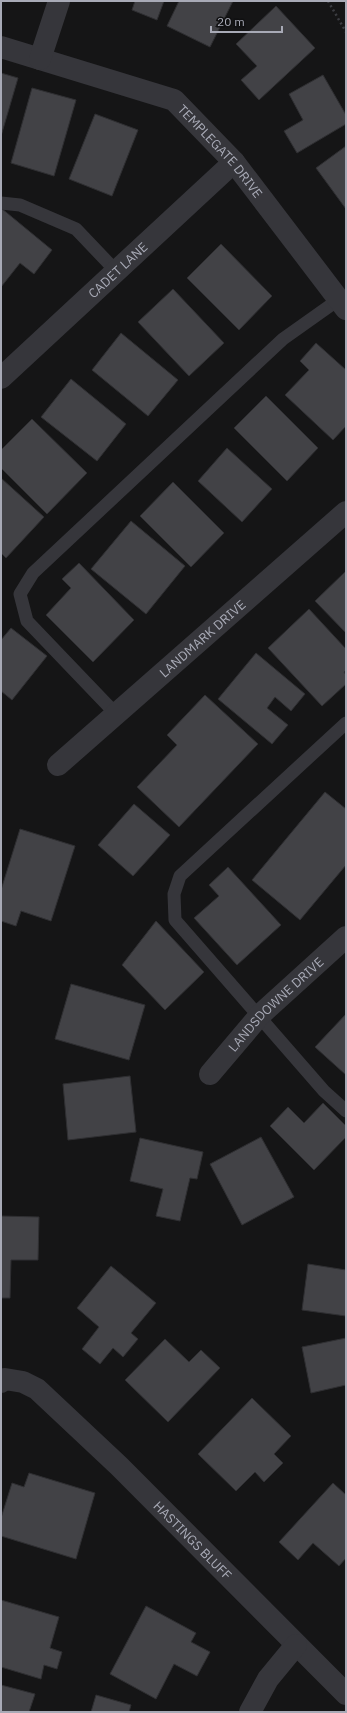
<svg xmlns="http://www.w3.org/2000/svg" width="347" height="1713" font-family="'IBM Plex Sans',sans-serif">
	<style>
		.building { fill: #424246; stroke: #2f2f32 }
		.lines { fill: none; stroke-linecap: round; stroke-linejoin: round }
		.path { stroke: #3c3d42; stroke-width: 2.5; stroke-dasharray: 2 3; stroke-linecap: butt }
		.service { stroke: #36363b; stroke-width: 13 }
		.minor { stroke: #36363b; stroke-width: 22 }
		.labels { text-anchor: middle; stroke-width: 3; stroke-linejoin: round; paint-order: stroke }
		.street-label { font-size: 13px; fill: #a8aab6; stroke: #101011 }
	</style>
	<rect width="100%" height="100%" fill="#151516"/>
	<g class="building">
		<path d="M135 1H164L157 20 132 10Z"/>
		<path d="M179 1H233L210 47 167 26Z"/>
		<path d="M276 6 315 48 259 100 241 80 257 66 236 44Z"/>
		<path d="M1 73 18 78 1 136Z"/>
		<path d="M323 75 346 115V124L297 153 284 131 303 120 289 94Z"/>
		<path d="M32 88 76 100 54 176 11 163Z"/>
		<path d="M95 114 138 130 112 196 69 179Z"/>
		<path d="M346 146V209L316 168Z"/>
		<path d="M1 208 52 250 34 274 20 263 1 287Z"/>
		<path d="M221 244 272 296 239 330 187 278Z"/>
		<path d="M173 289 224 343 189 376 138 322Z"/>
		<path d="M121 333 178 380 148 416 92 370Z"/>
		<path d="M316 343 346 370V426L333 440 285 395 309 370 300 361Z"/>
		<path d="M71 379 126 424 97 461 41 417Z"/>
		<path d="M266 396 318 448 287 481 234 428Z"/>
		<path d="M32 419 87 473 47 514 1 468V450Z"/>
		<path d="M227 448 272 489 242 522 198 481Z"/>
		<path d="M1 478 44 517 6 558 1 553Z"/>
		<path d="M173 482 224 533 191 567 140 516Z"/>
		<path d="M131 521 185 566 146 614 91 569Z"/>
		<path d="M79 563 134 620 93 662 46 615 71 588 62 579Z"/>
		<path d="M346 571V633L315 601Z"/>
		<path d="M309 609 346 649V670L344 672 346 675V684L322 706 268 648Z"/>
		<path d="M11 628 47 656 12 700 1 691V640Z"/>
		<path d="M256 653 305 694 291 711 275 697 267 708 288 725 272 744 218 699Z"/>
		<path d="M205 695 258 744 179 827 137 787 177 745 167 735Z"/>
		<path d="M325 792 346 809V865L300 920 252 880Z"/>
		<path d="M134 804 170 835 133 876 98 845Z"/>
		<path d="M20 829 75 846 51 921 21 911 16 926 1 921V890Z"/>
		<path d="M228 867 281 925 237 965 194 918 219 896 209 885Z"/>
		<path d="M156 921 204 972 165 1010 122 965Z"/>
		<path d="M71 984 145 1005 129 1060 55 1039Z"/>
		<path d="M346 1014V1075L315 1047Z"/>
		<path d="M130 1076 136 1132 68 1140 63 1084Z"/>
		<path d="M323 1103 346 1126V1137L314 1170 270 1126 288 1107 304 1123Z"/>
		<path d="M261 1137 294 1197 242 1225 210 1164Z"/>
		<path d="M140 1138 203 1152 197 1179 190 1178 180 1221 156 1216 163 1189 130 1181Z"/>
		<path d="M1 1216 39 1217 38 1260H11L10 1298H1Z"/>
		<path d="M308 1264 346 1270V1316L302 1310Z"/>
		<path d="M111 1266 156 1303 131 1333 138 1339 123 1357 113 1348 100 1364 82 1349 99 1327 77 1308Z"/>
		<path d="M346 1338V1385L311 1393 302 1347Z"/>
		<path d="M165 1339 189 1362 201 1350 220 1368 168 1422 125 1380Z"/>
		<path d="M252 1398 291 1436 274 1454 283 1463 264 1482 255 1472 236 1491 198 1454Z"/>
		<path d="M29 1473 95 1493 76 1559 1 1536V1518L12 1483 24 1487Z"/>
		<path d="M333 1483 346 1495V1558L339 1566 313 1543 298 1560 279 1542Z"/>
		<path d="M1 1600 59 1617 50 1648 62 1652 57 1669 44 1665 41 1679 1 1667Z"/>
		<path d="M146 1606 196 1633 191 1642 210 1652 197 1676 174 1664 156 1699 110 1674Z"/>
		<path d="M1 1685 35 1694 29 1712H1Z"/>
		<path d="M96 1695 131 1705 129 1712H91Z"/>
	</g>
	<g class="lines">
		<path class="path" d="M328 1 346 32"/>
		<g class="service">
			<path d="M1 203 20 205 76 229 116 271"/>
			<path d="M116 714 27 621 20 594 33 573 283 339 338 300"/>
			<path d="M346 723 180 876 174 894 175 920 324 1091 346 1111"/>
		</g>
		<g class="minor">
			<path id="s1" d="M1 47 174 100 234 162 346 309"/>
			<path d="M40 59 59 1"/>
			<path id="s2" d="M1 378 234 162"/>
			<path id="s3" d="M58 765 346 512"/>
			<path id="s4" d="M210 1074 260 1015 346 937"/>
			<path id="s5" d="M1 1382 5 1379 23 1382 37 1389 119 1466 346 1694"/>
			<path d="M250 1712 268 1679 296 1645"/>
		</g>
	</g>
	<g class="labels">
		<g class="street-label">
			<text dy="5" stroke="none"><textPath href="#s1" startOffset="250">TEMPLEGATE DRIVE</textPath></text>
			<text dy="5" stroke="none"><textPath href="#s2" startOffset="159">CADET LANE</textPath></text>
			<text dy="5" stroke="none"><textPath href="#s3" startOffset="192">LANDMARK DRIVE</textPath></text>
			<text dy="5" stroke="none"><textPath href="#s4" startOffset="96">LANDSDOWNE DRIVE</textPath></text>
			<text dy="5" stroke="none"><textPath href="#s5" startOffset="256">HASTINGS BLUFF</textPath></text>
		</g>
	</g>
	<rect width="347" height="1713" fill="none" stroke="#a8aab6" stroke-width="4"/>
	<path d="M211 26v6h71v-6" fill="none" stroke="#a8aab6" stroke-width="2"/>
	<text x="217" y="26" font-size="12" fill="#a8aab6" stroke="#101011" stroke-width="3" paint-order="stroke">20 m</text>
</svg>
